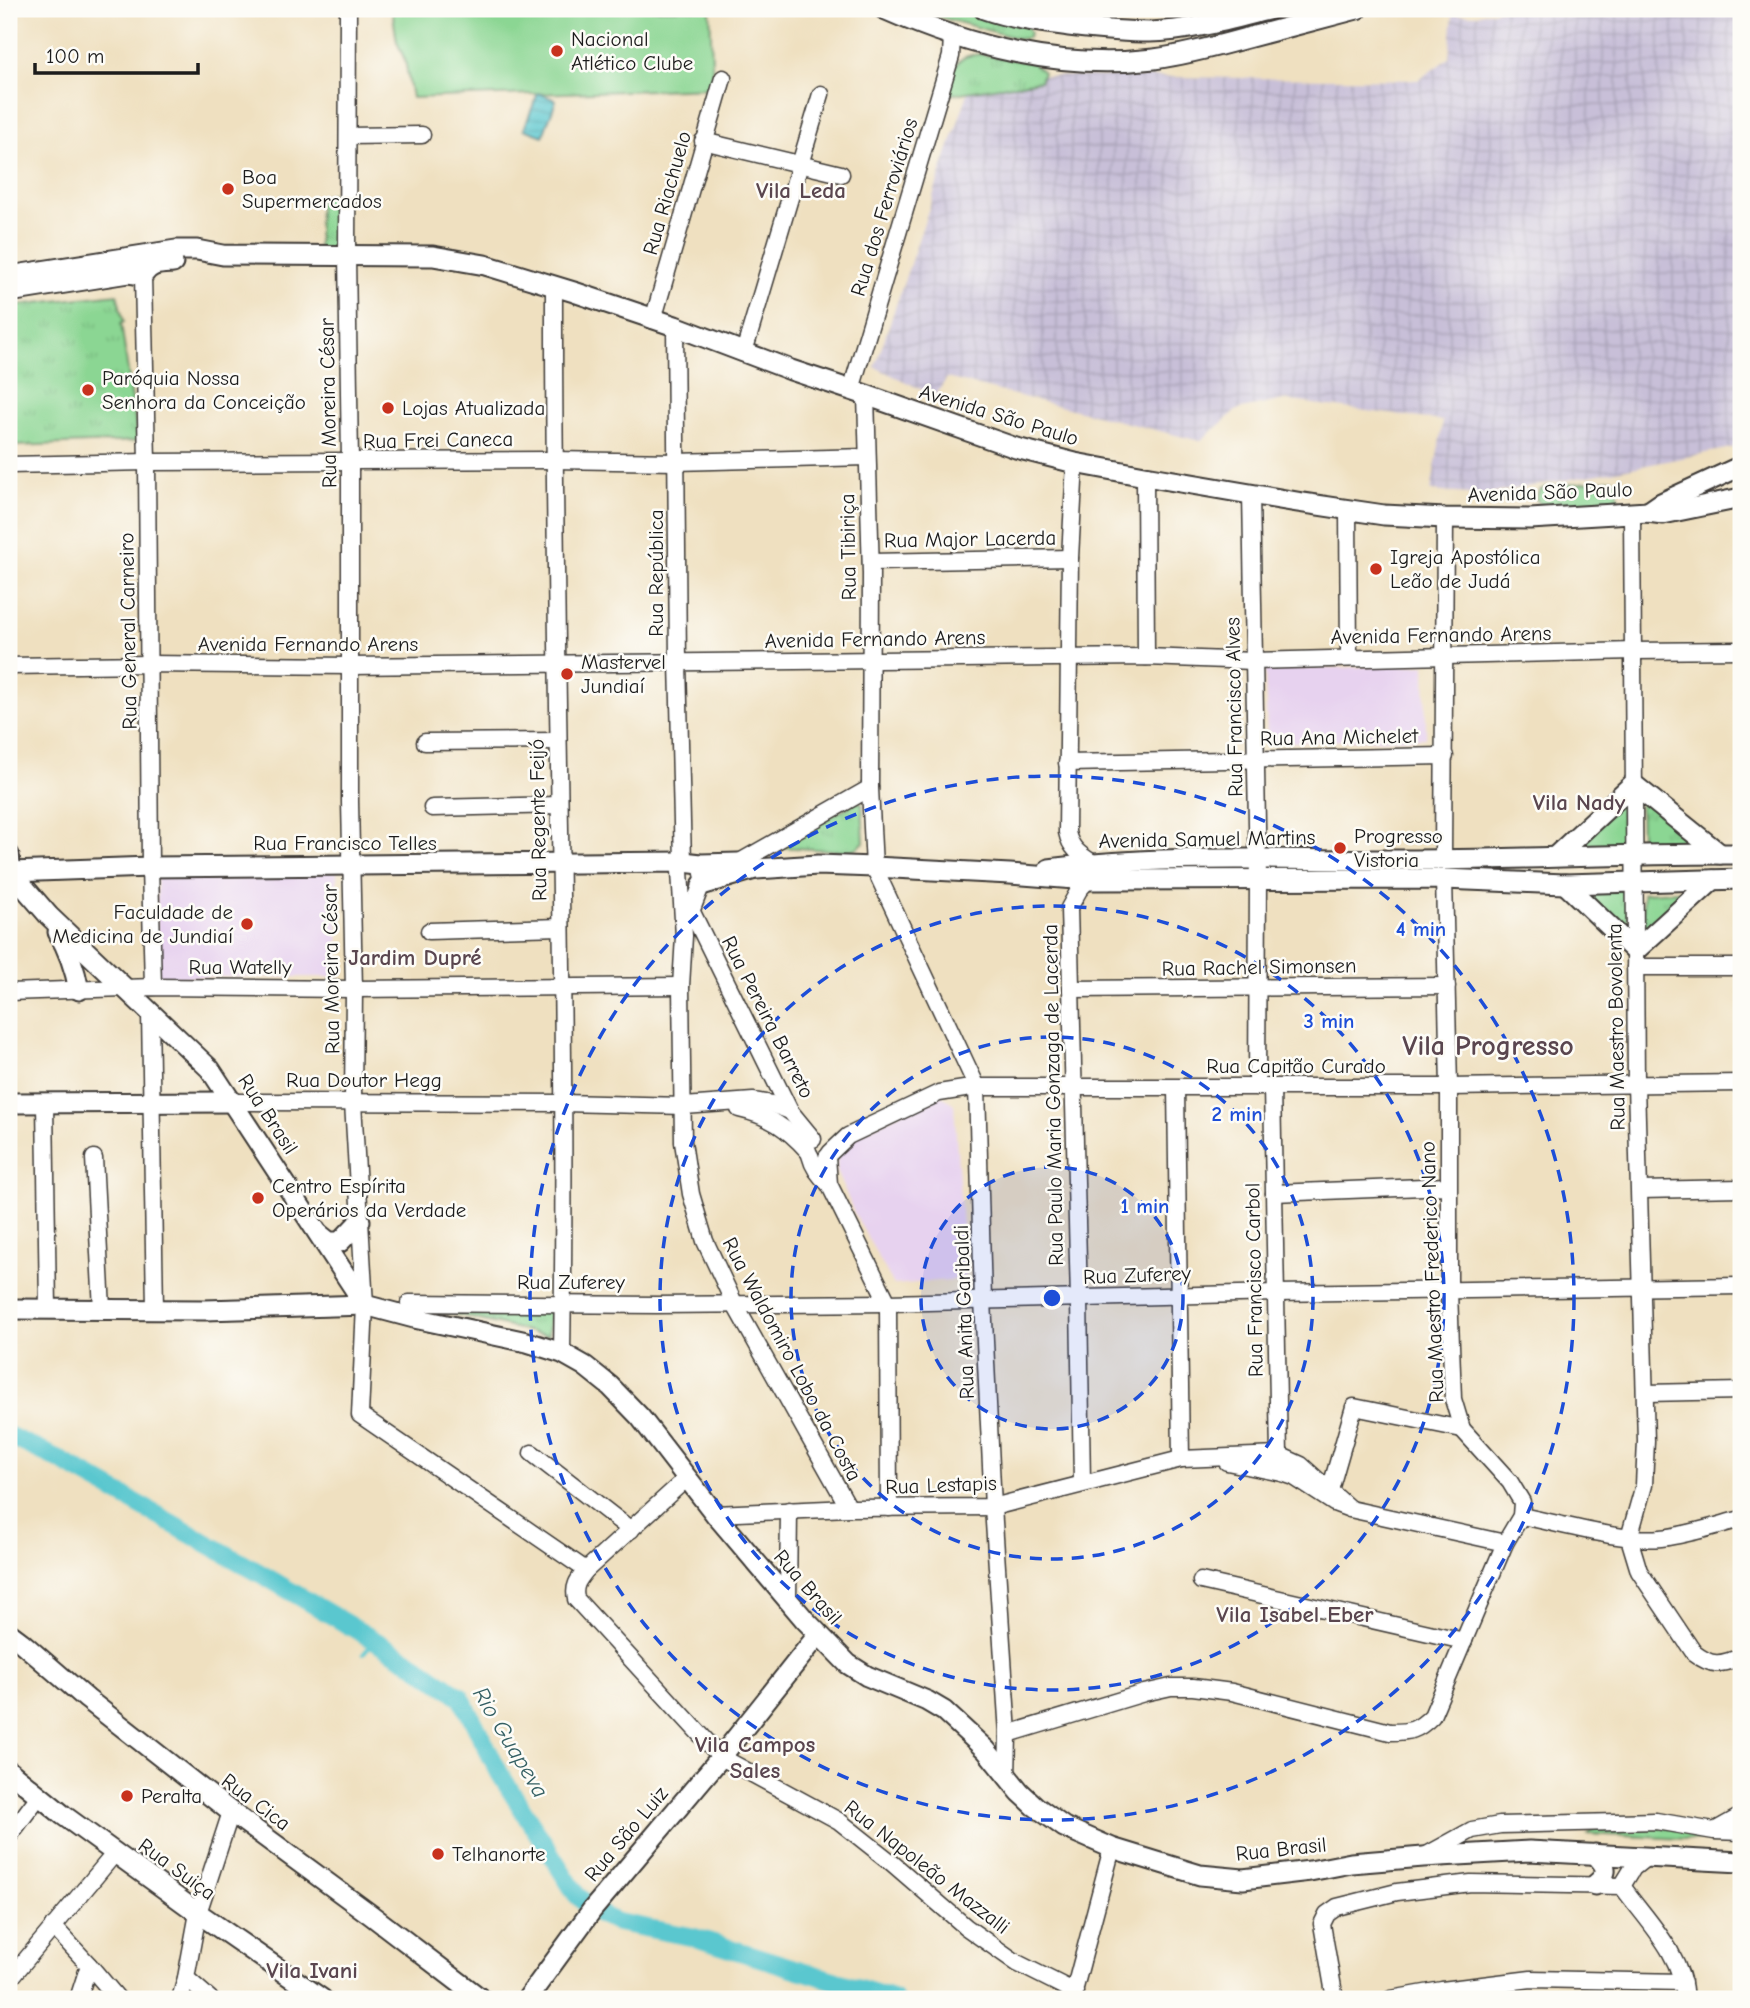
<svg xmlns="http://www.w3.org/2000/svg" width="1750" height="2008" font-family="'Comic Neue',sans-serif">
	<style>
		.built { fill: #e7d2ef }
		.industrial { fill: url(#industrial-grid) }
		.grass { fill: url(#grass-tufts); stroke: #547958; stroke-width: 2 }
		.garden { fill: #8bd693; stroke: #547958; stroke-width: 2 }
		.water { fill: url(#water-rules); stroke: #3b7276; stroke-width: 2 }
		.lines { fill: none; stroke-linecap: round; stroke-linejoin: round }
		.stream { stroke: #5ac7cf; stroke-width: 3.5 }
		.river { stroke: #5ac7cf; stroke-width: 19 }
		.minor-casing { stroke: #3c3935; stroke-width: 19 }
		.major-casing { stroke: #3c3935; stroke-width: 23 }
		.minor { stroke: #fff; stroke-width: 16 }
		.major { stroke: #fff; stroke-width: 19 }
		.ring { fill: none; stroke: #1d4ed8; stroke-width: 3.5; stroke-dasharray: 12 9 }
		.poi-dot { fill: #c8321e; stroke: #fdfcf7; stroke-width: 2.5 }
		.labels { text-anchor: middle; stroke-width: 5; stroke-linejoin: round; paint-order: stroke }
		.poi-label { font-size: 21px; fill: #1c1c1c; stroke: #fdfcf7; text-anchor: start }
		.street-label { font-size: 21px; fill: #1c1c1c; stroke: #fdfcf7 }
		.neighbourhood-label { font-size: 23px; font-weight: bold; fill: #5a464f; stroke: #fdfcf7 }
		.water-label { font-size: 23px; font-style: italic; fill: #356064; stroke: #fdfcf7 }
		.district-label { font-size: 28px; font-weight: bold; fill: #5a464f; stroke: #fdfcf7 }
		.centre { fill: #1d4ed8; stroke: #fdfcf7; stroke-width: 3.5 }
		.ring-label { font-size: 21px; text-anchor: middle; font-weight: bold; fill: #1d4ed8; stroke: #fdfcf7; stroke-width: 5; stroke-linejoin: round; paint-order: stroke }
	</style>
	<defs>
		<pattern id="industrial-grid" width="8" height="8" patternUnits="userSpaceOnUse" patternTransform="scale(1.75)"><rect width="8" height="8" fill="#c8bfd8"/><path d="M0 4h8M4 0v8" fill="none" stroke="#aba4b9"/></pattern>
		<pattern id="grass-tufts" width="24" height="20" patternUnits="userSpaceOnUse" patternTransform="scale(1.75)"><rect width="24" height="20" fill="#8bd693"/><path d="M3 7l-1-3M5 7V3M7 7l1-3M15 17l-1-3M17 17v-4M19 17l1-3" fill="none" stroke="#77b77e"/></pattern>
		<pattern id="water-rules" width="6" height="5" patternUnits="userSpaceOnUse" patternTransform="scale(1.75)"><rect width="6" height="5" fill="#5ac7cf"/><path d="M0 2.5h6" fill="none" stroke="#4eaab1"/></pattern>
	</defs>
	<rect width="100%" height="100%" fill="#fdfcf7"/>
	<filter id="ink" filterUnits="userSpaceOnUse"><feTurbulence type="fractalNoise" baseFrequency=".0143" numOctaves="2"/><feDisplacementMap in="SourceGraphic" scale="14" xChannelSelector="R" yChannelSelector="G"/><feConvolveMatrix kernelMatrix="1 2 1 2 8 2 1 2 1" color-interpolation-filters="sRGB"/></filter>
	<filter id="wash" filterUnits="userSpaceOnUse"><feTurbulence type="fractalNoise" baseFrequency=".00686" numOctaves="4" result="noise"/><feDisplacementMap in="SourceGraphic" scale="28" xChannelSelector="R" yChannelSelector="G"/><feGaussianBlur stdDeviation="1.57" result="paint"/><feColorMatrix in="noise" values="0 0 0 0 0 0 0 0 0 0 0 0 0 0 0 0 0 1.4 0 .05"/><feComposite in="paint" operator="in"/></filter>
	<g filter="url(#wash)">
		<rect width="100%" height="100%" fill="#efe0c0"/>
		<g class="built">
			<path d="M1425 665 1426 738 1267 743 1265 670Z"/>
			<path d="M157 871H337L339 977H157Z"/>
			<path d="M939 1094 954 1104 965 1274 960 1279 894 1285 854 1213 837 1170V1145Z"/>
		</g>
		<path class="industrial" d="M1499 9H1741V446L1622 470 1481 495 1431 491 1443 421 1284 400 1237 410 1200 441 947 378 935 396 875 367 974 75 1418 80 1449 58 1453 14 1476 15Z"/>
		<g class="grass">
			<path d="M910 9H968L987 16 1027 26 1030 33 1027 38 1020 39Z"/>
			<path d="M979 54 1033 63 1043 72 1040 81 947 95C954 72 951 56 979 54Z"/>
			<path d="M337 194 336 251H318L319 200 322 196Z"/>
			<path d="M117 294 124 322 121 323 138 441 15 446 9 441V306Z"/>
			<path d="M1613 479 1616 482 1619 499 1615 504 1543 508 1536 499 1539 491 1546 487Z"/>
			<path d="M1640 796 1692 843H1641Z"/>
			<path d="M857 802 862 803 864 842 857 848 848 851 776 847Z"/>
			<path d="M1621 802 1623 845 1571 850Z"/>
			<path d="M1577 889 1626 890 1629 939Z"/>
			<path d="M1696 890 1644 935 1643 893Z"/>
			<path d="M550 1310 548 1336 442 1311Z"/>
			<path d="M1597 1824 1741 1831V1842L1588 1834Z"/>
		</g>
		<path class="garden" d="M392 9H710L713 88 412 98 405 60 397 42Z"/>
		<path class="water" d="M538 93 556 100 543 136 524 129Z"/>
		<g class="lines">
			<path class="stream" d="M363 1654 374 1641"/>
			<path class="river" d="M9 1436 56 1458 263 1575 408 1660 461 1697 500 1774 576 1894 592 1910 615 1922 693 1937 894 1999"/>
		</g>
	</g>
	<g filter="url(#ink)">
		<g class="lines">
			<g class="minor-casing">
				<g id="minor">
					<path d="M348 9 347 255 350 462V802L354 989 353 1103 365 1305 360 1415 586 1570"/>
					<path d="M348 136 422 135"/>
					<path d="M703 141 841 174"/>
					<path d="M143 275 147 462 150 867 153 987"/>
					<path d="M554 287C553 642 568 998 562 1353"/>
					<path d="M653 320 723 78"/>
					<path d="M675 326 678 662 683 862 680 871 684 936 681 986 683 1142 691 1194 705 1241 735 1305 849 1508"/>
					<path d="M744 352 821 94"/>
					<path d="M851 390 946 73 951 56 952 35"/>
					<path d="M866 395 871 574 870 788 874 867 977 1087 983 1300 993 1507 1008 1734 1007 1778"/>
					<path d="M1075 463 1070 558 1067 832C1070 848 1080 855 1093 863"/>
					<path d="M9 465 147 462 553 460 676 462 867 457"/>
					<path d="M1145 476 1146 657"/>
					<path d="M1251 493 1258 879 1257 1087"/>
					<path d="M1348 510 1349 658"/>
					<path d="M871 562 1070 558"/>
					<path d="M9 666 149 664 351 666 1146 657 1254 661 1634 651 1741 650"/>
					<path d="M425 742 558 741"/>
					<path d="M1067 763 1445 756"/>
					<path d="M432 808 559 805"/>
					<path d="M1443 860 1445 518"/>
					<path d="M738 863 870 788"/>
					<path d="M691 910 790 1111 813 1139"/>
					<path d="M688 920 704 878 701 864"/>
					<path d="M429 931 561 927"/>
					<path d="M1635 967H1741"/>
					<path d="M1071 989 1447 986"/>
					<path d="M9 992 153 987 354 989 681 986"/>
					<path d="M150 1013 155 1309"/>
					<path d="M1272 1087 1279 1455 1282 1473"/>
					<path d="M1176 1088 1181 1459"/>
					<path d="M233 1102 563 1103 684 1106 753 1101 772 1104 790 1111"/>
					<path d="M45 1103 48 1309"/>
					<path d="M739 1109C770 1116 787 1128 808 1151"/>
					<path d="M830 1153 848 1136 939 1093 977 1087H1449L1741 1083"/>
					<path d="M810 1155C813 1167 819 1176 829 1184"/>
					<path d="M827 1157 829 1184 888 1303 889 1508"/>
					<path d="M94 1158 102 1309"/>
					<path d="M1640 1190 1741 1188"/>
					<path d="M1274 1193 1448 1186"/>
					<path d="M409 1303 657 1305 888 1303 1277 1293 1741 1286"/>
					<path d="M1646 1393 1741 1391"/>
					<path d="M532 1453 631 1530"/>
					<path d="M1227 1462 1282 1473 1294 1477 1334 1503 1350 1509 1505 1543"/>
					<path d="M687 1478 586 1570C578 1580 573 1586 576 1599L721 1757 839 1821 892 1863 966 1927 1017 1963 1075 1992"/>
					<path d="M1082 1483 1079 1300 1069 908 1079 890 1088 880"/>
					<path d="M1330 1490 1354 1407 1462 1429"/>
					<path d="M715 1514 849 1508 993 1507 1181 1459 1279 1455 1301 1465 1350 1509"/>
					<path d="M1521 1516C1563 1524 1620 1542 1661 1538 1688 1535 1715 1526 1741 1519"/>
					<path d="M1629 1538 1644 1485 1646 1441 1636 1084 1632 513"/>
					<path d="M1629 1538 1639 1571 1694 1653C1712 1667 1720 1665 1741 1657"/>
					<path d="M1201 1581 1464 1641"/>
					<path d="M788 1601 789 1510"/>
					<path d="M1008 1734 1144 1693 1171 1687H1193L1232 1692 1390 1732C1410 1732 1417 1731 1432 1716L1505 1543 1521 1516 1522 1502 1510 1482 1462 1429 1453 1399 1449 1291V1087L1444 879"/>
					<path d="M1716 1830 1741 1816"/>
					<path d="M9 1836 39 1796"/>
					<path d="M1423 1857 1472 1830 1500 1825 1656 1821 1714 1831 1741 1832"/>
					<path d="M1622 1886C1647 1921 1683 1954 1685 1999"/>
					<path d="M1622 1886 1633 1868 1647 1857"/>
					<path d="M53 1926 89 1965 118 1999"/>
					<path d="M186 1978 210 1999"/>
					<path d="M9 1980 115 1853"/>
					<path d="M78 1999 89 1965"/>
					<path d="M180 1999 186 1978 198 1913 231 1812"/>
					<path d="M1072 1999 1112 1848"/>
					<path d="M1335 1999 1322 1924 1327 1914 1337 1907 1397 1892 1471 1883 1622 1886"/>
					<path d="M1391 1999 1442 1990 1531 1979 1683 1982"/>
				</g>
			</g>
			<g class="major-casing">
				<g id="major">
					<path d="M884 9C970 47 1060 70 1154 59 1184 55 1214 47 1243 39 1281 29 1319 19 1357 9"/>
					<path d="M984 9C1012 19 1040 22 1069 26 1095 29 1122 32 1149 32 1190 31 1231 19 1271 9"/>
					<path d="M9 276 176 250H197L223 255 433 256 485 265 574 292 675 326 791 370 866 395 1016 448 1075 463 1145 476 1297 502 1384 515 1445 518 1530 519 1648 512 1663 514 1741 498"/>
					<path d="M9 292 128 273 143 275C151 263 159 264 173 263"/>
					<path d="M1648 512 1661 503 1741 466"/>
					<path d="M9 855 11 872 49 916 210 1069 365 1305"/>
					<path d="M1556 856 1633 784 1720 854"/>
					<path d="M1049 869C1160 854 1273 860 1384 860 1503 861 1622 853 1741 854"/>
					<path d="M11 872 150 867 683 862 701 864 738 863 756 869 818 865 874 867 1010 874 1088 880 1444 879 1565 884 1741 879"/>
					<path d="M1565 884 1635 951 1713 880"/>
					<path d="M702 885 752 870"/>
					<path d="M58 932C69 951 75 969 79 990"/>
					<path d="M9 1103 233 1102"/>
					<path d="M319 1234 329 1242H340L360 1221"/>
					<path d="M9 1309 205 1310 365 1305 414 1318 527 1342 562 1353 585 1366 610 1386 640 1417 715 1514 805 1620 848 1664 867 1676 927 1701 944 1711 986 1750 1020 1792 1035 1806 1064 1827 1112 1848 1200 1875 1243 1879 1310 1871 1351 1863 1423 1857 1529 1851 1741 1862"/>
					<path d="M9 1633 21 1642 87 1699 231 1812 371 1915 481 1999"/>
					<path d="M9 1771 63 1815 198 1913 322 1999"/>
					<path d="M1595 1854C1607 1867 1610 1872 1595 1885"/>
					<path d="M527 1999 592 1910 721 1757 818 1635"/>
				</g>
			</g>
			<use href="#minor" class="minor"/>
			<use href="#major" class="major"/>
		</g>
	</g>
	<circle cx="1052" cy="1298" r="131" fill="#1d4ed8" fill-opacity=".12"/>
	<g class="ring">
		<circle cx="1052" cy="1298" r="131"/>
		<circle cx="1052" cy="1298" r="261"/>
		<circle cx="1052" cy="1298" r="392"/>
		<circle cx="1052" cy="1298" r="522"/>
	</g>
	<g class="poi-dot">
		<circle cx="557" cy="51" r="7"/>
		<circle cx="228" cy="189" r="7"/>
		<circle cx="88" cy="390" r="7"/>
		<circle cx="388" cy="408" r="7"/>
		<circle cx="1376" cy="569" r="7"/>
		<circle cx="567" cy="674" r="7"/>
		<circle cx="1340" cy="848" r="7"/>
		<circle cx="247" cy="924" r="7"/>
		<circle cx="258" cy="1198" r="7"/>
		<circle cx="127" cy="1796" r="7"/>
		<circle cx="438" cy="1854" r="7"/>
	</g>
	<g class="labels">
		<g class="poi-label">
			<text x="571" y="46">Nacional<tspan x="571" dy="24">Atlético Clube</tspan></text>
			<text x="242" y="184">Boa<tspan x="242" dy="24">Supermercados</tspan></text>
			<text x="102" y="385">Paróquia Nossa<tspan x="102" dy="24">Senhora da Conceição</tspan></text>
			<text x="402" y="415">Lojas Atualizada</text>
			<text x="1390" y="564">Igreja Apostólica<tspan x="1390" dy="24">Leão de Judá</tspan></text>
			<text x="581" y="669">Mastervel<tspan x="581" dy="24">Jundiaí</tspan></text>
			<text x="1354" y="843">Progresso<tspan x="1354" dy="24">Vistoria</tspan></text>
			<text x="233" y="919" text-anchor="end">Faculdade de<tspan x="233" dy="24">Medicina de Jundiaí</tspan></text>
			<text x="272" y="1193">Centro Espírita<tspan x="272" dy="24">Operários da Verdade</tspan></text>
			<text x="141" y="1803">Peralta</text>
			<text x="452" y="1861">Telhanorte</text>
		</g>
		<g class="street-label">
			<text transform="translate(667 193) rotate(-74)" y="7">Rua Riachuelo</text>
			<text transform="translate(884 207) rotate(-73)" y="7">Rua dos Ferroviários</text>
			<text transform="translate(328 403) rotate(-91)" y="7">Rua Moreira César</text>
			<text transform="translate(999 415) rotate(17)" y="7">Avenida São Paulo</text>
			<text transform="translate(438 440) rotate(-1)" y="7">Rua Frei Caneca</text>
			<text transform="translate(1550 492) rotate(-2)" y="7">Avenida São Paulo</text>
			<text transform="translate(970 539) rotate(-1)" y="7">Rua Major Lacerda</text>
			<text transform="translate(848 547) rotate(-91)" y="7">Rua Tibiriça</text>
			<text transform="translate(656 573) rotate(-90)" y="7">Rua República</text>
			<text transform="translate(128 631) rotate(-91)" y="7">Rua General Carneiro</text>
			<text transform="translate(1441 635) rotate(-1)" y="7">Avenida Fernando Arens</text>
			<text transform="translate(875 639) rotate(-1)" y="7">Avenida Fernando Arens</text>
			<text x="308" y="651">Avenida Fernando Arens</text>
			<text transform="translate(1234 707) rotate(-91)" y="7">Rua Francisco Alves</text>
			<text transform="translate(1339 737) rotate(-1)" y="7">Rua Ana Michelet</text>
			<text transform="translate(538 820) rotate(-91)" y="7">Rua Regente Feijó</text>
			<text transform="translate(1207 839) rotate(-1)" y="7">Avenida Samuel Martins</text>
			<text x="345" y="850">Rua Francisco Telles</text>
			<text x="240" y="974">Rua Watelly</text>
			<text transform="translate(1259 967) rotate(-1)" y="7">Rua Rachel Simonsen</text>
			<text transform="translate(331 969) rotate(-91)" y="7">Rua Moreira César</text>
			<text transform="translate(768 1017) rotate(63)" y="7">Rua Pereira Barreto</text>
			<text transform="translate(1616 1027) rotate(-91)" y="7">Rua Maestro Bovolenta</text>
			<text x="1296" y="1073">Rua Capitão Curado</text>
			<text x="364" y="1087">Rua Doutor Hegg</text>
			<text transform="translate(1053 1095) rotate(-91)" y="7">Rua Paulo Maria Gonzaga de Lacerda</text>
			<text transform="translate(268 1114) rotate(57)" y="7">Rua Brasil</text>
			<text transform="translate(1432 1272) rotate(-92)" y="7">Rua Maestro Frederico Nano</text>
			<text transform="translate(1137 1275) rotate(-2)" y="7">Rua Zuferey</text>
			<text transform="translate(1254 1280) rotate(-91)" y="7">Rua Francisco Carbol</text>
			<text x="571" y="1289">Rua Zuferey</text>
			<text transform="translate(964 1312) rotate(-92)" y="7">Rua Anita Garibaldi</text>
			<text transform="translate(792 1359) rotate(62)" y="7">Rua Waldomiro Lobo da Costa</text>
			<text transform="translate(941 1485) rotate(-2)" y="7">Rua Lestapis</text>
			<text transform="translate(808 1587) rotate(49)" y="7">Rua Brasil</text>
			<text transform="translate(256 1802) rotate(37)" y="7">Rua Cica</text>
			<text transform="translate(626 1834) rotate(-50)" y="7">Rua São Luiz</text>
			<text transform="translate(1281 1849) rotate(-6)" y="7">Rua Brasil</text>
			<text transform="translate(927 1867) rotate(38)" y="7">Rua Napoleão Mazzalli</text>
			<text transform="translate(177 1869) rotate(36)" y="7">Rua Suiça</text>
		</g>
		<g class="neighbourhood-label">
			<text x="801" y="198">Vila Leda</text>
			<text x="1579" y="810">Vila Nady</text>
			<text x="415" y="965">Jardim Dupré</text>
			<text x="1295" y="1622">Vila Isabel Eber</text>
			<text x="755" y="1752">Vila Campos<tspan x="755" dy="26">Sales</tspan></text>
			<text x="312" y="1978">Vila Ivani</text>
		</g>
		<g class="water-label">
			<text transform="translate(511 1742) rotate(59)" y="8">Rio Guapeva</text>
		</g>
		<g class="district-label">
			<text x="1488" y="1055">Vila Progresso</text>
		</g>
	</g>
	<circle cx="1052" cy="1298" r="10" class="centre"/>
	<g class="ring-label">
		<text x="1421" y="936">4 min</text>
		<text x="1329" y="1028">3 min</text>
		<text x="1237" y="1121">2 min</text>
		<text x="1145" y="1213">1 min</text>
	</g>
	<rect width="1750" height="2008" fill="none" stroke="#fdfcf7" stroke-width="35"/>
	<path d="M35 63v10h163v-10" fill="none" stroke="#1c1c1c" stroke-width="3.5"/>
	<text x="46" y="63" font-size="21" fill="#1c1c1c" stroke="#fdfcf7" stroke-width="5" paint-order="stroke">100 m</text>
</svg>
